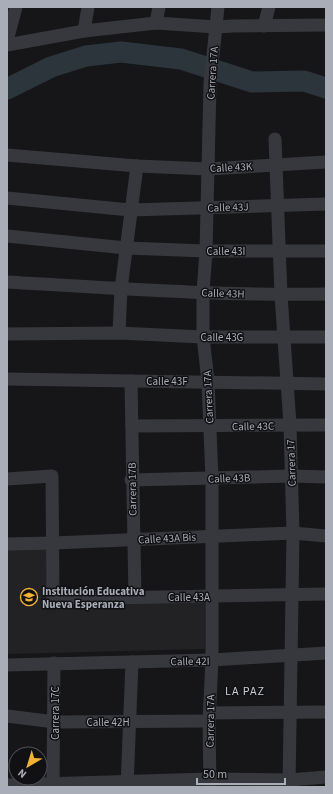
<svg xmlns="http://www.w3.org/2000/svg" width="333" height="794" font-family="'Source Sans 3',sans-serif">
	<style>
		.built { fill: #222225 }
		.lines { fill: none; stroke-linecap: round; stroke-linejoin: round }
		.river { stroke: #2c353c; stroke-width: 21 }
		.street { stroke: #37383d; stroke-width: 13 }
		.labels { text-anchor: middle; stroke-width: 3; stroke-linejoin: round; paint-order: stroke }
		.street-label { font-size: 11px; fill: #a8adb8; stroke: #111113 }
		.poi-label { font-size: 11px; font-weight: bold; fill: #a8adb8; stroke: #111113; text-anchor: start }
		.neighbourhood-label { font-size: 12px; letter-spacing: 1px; fill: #c9ccd4; stroke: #111113 }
	</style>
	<rect width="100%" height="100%" fill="#161618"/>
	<path class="built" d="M49 545 52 600H205V649L7 654V547Z"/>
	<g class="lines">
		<path class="river" d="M7 89 51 67 86 56 121 52 181 59 252 82 304 81 326 88"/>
		<g class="street">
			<path d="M156 23 159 7"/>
			<path d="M264 26 269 7"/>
			<path d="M84 31 88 7"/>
			<path d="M7 41 16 7"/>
			<path d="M7 45 84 31 156 23 216 27 233 26 326 25"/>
			<path d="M275 139 281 295 290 425 293 533 289 787"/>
			<path d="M7 155 137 166 208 169 326 162"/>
			<path d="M7 198 130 210 326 204"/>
			<path d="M7 236 126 248 206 251H326"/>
			<path d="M7 282C113 288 220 296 326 294"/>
			<path d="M119 333 121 289 137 166"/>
			<path d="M7 334 119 333 203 337H326"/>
			<path d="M7 379 326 384"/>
			<path d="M131 381 135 597"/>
			<path d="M132 426 326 425"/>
			<path d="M7 479 52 476 53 599 326 594"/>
			<path d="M131 480 291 476 326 477"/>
			<path d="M7 544 53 543 293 533 326 536"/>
			<path d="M7 665 212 660 326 653"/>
			<path d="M210 713 326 712"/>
			<path d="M7 716 55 722 209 721"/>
			<path d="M7 785 210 779 289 780 326 777"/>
			<path d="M53 787 54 663"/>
			<path d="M127 787 132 662"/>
			<path d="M210 787 209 721 212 660V479L208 381 203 337V292L206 251 210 84 218 7"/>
		</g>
	</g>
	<defs>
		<g id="university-ring" transform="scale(0.9)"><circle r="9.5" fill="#111113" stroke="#f2b134" stroke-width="1.5"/><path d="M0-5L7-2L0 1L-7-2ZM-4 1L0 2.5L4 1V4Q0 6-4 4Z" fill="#f2b134"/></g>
	</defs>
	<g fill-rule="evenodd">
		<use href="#university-ring" x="29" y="597"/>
	</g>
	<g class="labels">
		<g class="street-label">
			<text transform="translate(212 73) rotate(-86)" y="4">Carrera 17A</text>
			<text transform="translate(231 167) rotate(-3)" y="4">Calle 43K</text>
			<text transform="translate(228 207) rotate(-2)" y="4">Calle 43J</text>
			<text x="226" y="255">Calle 43I</text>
			<text transform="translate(223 293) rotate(2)" y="4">Calle 43H</text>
			<text x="222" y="341">Calle 43G</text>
			<text x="167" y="385">Calle 43F</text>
			<text transform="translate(208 397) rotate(-93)" y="4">Carrera 17A</text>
			<text transform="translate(253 426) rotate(-1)" y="4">Calle 43C</text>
			<text transform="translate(291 463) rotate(-92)" y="4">Carrera 17</text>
			<text transform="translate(229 478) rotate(-2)" y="4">Calle 43B</text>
			<text transform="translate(132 489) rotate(-91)" y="4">Carrera 17B</text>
			<text transform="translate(167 538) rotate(-3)" y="4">Calle 43A Bis</text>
			<text x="189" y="601">Calle 43A</text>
			<text transform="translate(190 661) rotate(-1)" y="4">Calle 42I</text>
			<text transform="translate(55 713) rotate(-90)" y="4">Carrera 17C</text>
			<text transform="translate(210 721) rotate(-89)" y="4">Carrera 17A</text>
			<text x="108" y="726">Calle 42H</text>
		</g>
		<g class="poi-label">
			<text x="42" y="595">Institución Educativa<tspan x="42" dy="13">Nueva Esperanza</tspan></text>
		</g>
		<g class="neighbourhood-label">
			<text x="245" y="695">LA PAZ</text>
		</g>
	</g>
	<rect width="333" height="794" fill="none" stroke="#a8adb8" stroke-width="16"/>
	<g transform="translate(28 766) rotate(218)"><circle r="19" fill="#111113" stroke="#4d4f55"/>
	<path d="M0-3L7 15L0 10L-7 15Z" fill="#f2b134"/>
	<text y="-6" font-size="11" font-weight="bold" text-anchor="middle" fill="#a8adb8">N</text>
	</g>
	<path d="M197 778v6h88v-6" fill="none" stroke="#a8adb8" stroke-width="2"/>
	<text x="203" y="778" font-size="12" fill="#a8adb8" stroke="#111113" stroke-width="3" paint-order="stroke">50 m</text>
</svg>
